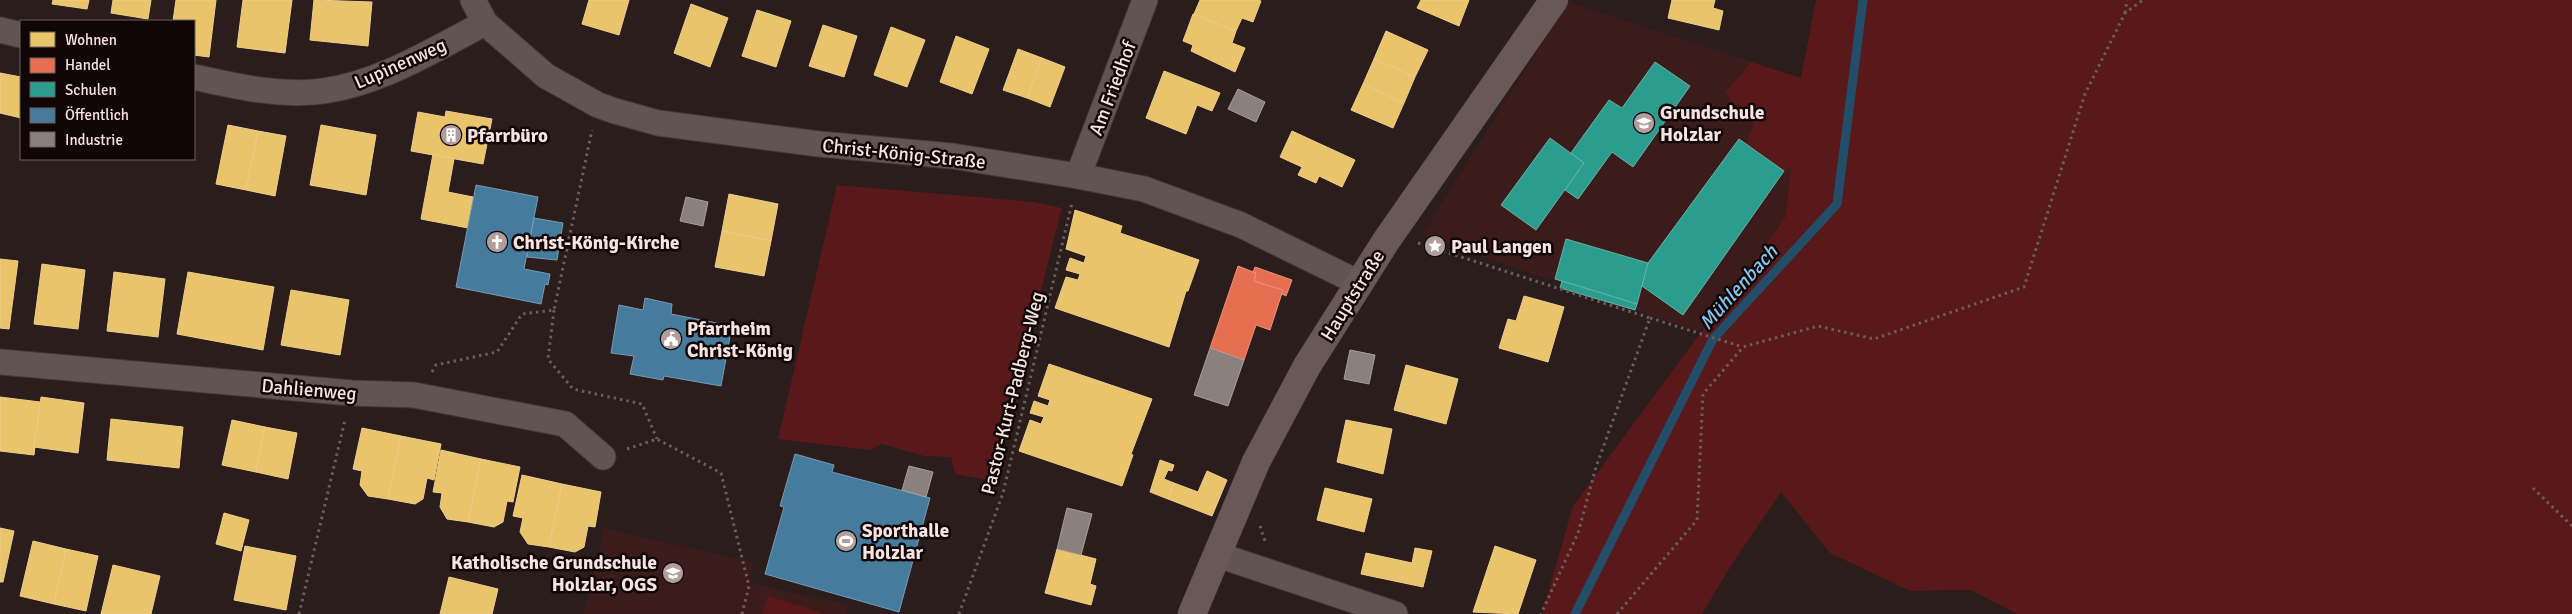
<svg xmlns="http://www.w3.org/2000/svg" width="2572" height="614" font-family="Signika,sans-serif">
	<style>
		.built { fill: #3b1c1a }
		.green { fill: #591819 }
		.homes { fill: #e9c46a; stroke: #edce8e }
		.shops { fill: #e76f51; stroke: #ec927c }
		.schools { fill: #2a9d8f; stroke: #68b2a8 }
		.public { fill: #457b9d; stroke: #7a9ab2 }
		.industry { fill: #8a817c; stroke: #ab9f9b }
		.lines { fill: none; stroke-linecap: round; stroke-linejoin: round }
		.stream { stroke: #224e6a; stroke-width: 9 }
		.minor-casing { stroke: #433937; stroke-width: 27 }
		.secondary-casing { stroke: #433937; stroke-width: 29 }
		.path { stroke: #695e5d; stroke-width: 3; stroke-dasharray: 2.5 4; stroke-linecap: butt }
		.minor { stroke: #615452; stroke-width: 25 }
		.secondary { stroke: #685957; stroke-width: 28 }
		.labels { text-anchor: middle; stroke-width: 5; stroke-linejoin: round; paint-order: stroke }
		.street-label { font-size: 19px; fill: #f7e4e2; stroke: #110606 }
		.poi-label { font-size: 19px; font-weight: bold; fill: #f7e4e2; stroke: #110606; text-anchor: start }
		.water-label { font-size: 20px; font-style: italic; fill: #85c6f2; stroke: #110606 }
	</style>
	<rect width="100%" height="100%" fill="#2b1d1b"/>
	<g class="built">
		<path d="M1568 2 1801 78 1785 218 1699 332 1422 235Z"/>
		<path d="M604 528 754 563 750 583 848 605 847 614H584Z"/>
	</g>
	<g class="green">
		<path d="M1816 0H2572V614H2017L1971 590 1910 591 1830 553 1781 492 1732 564 1702 614H1542L1573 506 1785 218 1791 168 1784 171 1746 144 1754 124 1725 93 1751 62 1801 78Z"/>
		<path d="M837 185 1034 202 1062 208 993 481 955 474 951 457 924 456 882 444 869 450 778 439Z"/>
		<path d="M768 596 826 614H762Z"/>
	</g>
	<g class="homes">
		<path d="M53 0H89L87 9 52 4Z"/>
		<path d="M113 0H151L148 19 111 13Z"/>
		<path d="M176 0H216L209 57 194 55V21H173Z"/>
		<path d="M243 0H292L285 53 237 47Z"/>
		<path d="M314 0 372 2 368 46 310 40Z"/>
		<path d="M589 0H629L619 35 582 24Z"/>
		<path d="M1200 0H1258L1261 1 1253 22 1242 18 1236 31 1194 14Z"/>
		<path d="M1421 0H1469L1459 26 1417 8Z"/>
		<path d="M1672 0H1715L1713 8 1723 11 1719 30 1668 18Z"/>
		<path d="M691 4 728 18 710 67 674 53Z"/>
		<path d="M757 10 791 21 776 67 742 56Z"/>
		<path d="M1193 14 1236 31 1232 43 1245 48 1235 72 1191 51 1193 45 1183 41Z"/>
		<path d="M823 25 857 36 844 77 809 66Z"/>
		<path d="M891 27 925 40 907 87 874 75Z"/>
		<path d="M1386 31 1428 50 1415 77 1374 59Z"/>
		<path d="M956 36 989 49 972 94 940 82Z"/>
		<path d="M1018 49 1042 58 1027 98 1003 90Z"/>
		<path d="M1042 58 1065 67 1050 107 1027 98Z"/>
		<path d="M1374 59 1415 77 1404 103 1363 84Z"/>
		<path d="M1164 71 1220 93 1212 111 1197 105 1186 134 1146 118Z"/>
		<path d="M0 73 21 77V118L0 113Z"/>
		<path d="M1363 84 1404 103 1393 128 1351 110Z"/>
		<path d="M446 111 492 119 483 164 411 151 418 112 445 117Z"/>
		<path d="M228 125 258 131 246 190 216 184Z"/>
		<path d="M321 125 376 135 366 195 310 185Z"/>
		<path d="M258 131 286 136 275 196 246 190Z"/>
		<path d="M1292 131 1355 160 1342 187 1319 176 1316 183 1298 175 1302 167 1280 157Z"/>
		<path d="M433 154 454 159 448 192 473 197 468 228 421 219Z"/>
		<path d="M729 194 778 204 771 241 722 231Z"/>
		<path d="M1075 210 1122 226 1120 233 1199 260 1188 291H1186L1169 347 1055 308 1066 277 1078 280 1080 274 1066 270 1070 258 1084 263 1086 256 1066 249Z"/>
		<path d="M722 231 771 241 764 276 715 267Z"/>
		<path d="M0 259 18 261 9 329 0 328Z"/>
		<path d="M42 264 85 270 78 329 34 324Z"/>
		<path d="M114 272 165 279 158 337 107 331Z"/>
		<path d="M188 272 274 287 263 350 177 334Z"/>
		<path d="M291 290 349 300 340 355 281 345Z"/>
		<path d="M1524 296 1564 307 1548 362 1499 348 1508 319 1516 321Z"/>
		<path d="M1049 364 1152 399 1131 454 1133 455 1122 486 1019 451 1030 420 1041 424 1044 417 1030 413 1034 401 1048 406 1050 400 1038 396Z"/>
		<path d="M1406 365 1458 379 1446 424 1394 410Z"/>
		<path d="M0 397 40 402 34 455 0 451Z"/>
		<path d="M41 397 84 403 78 453 34 447Z"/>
		<path d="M111 419 183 427 179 468 107 460Z"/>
		<path d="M232 420 265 427 256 472 222 465Z"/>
		<path d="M1346 420 1392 429 1383 474 1337 462Z"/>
		<path d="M265 427 297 433 288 479 256 472Z"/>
		<path d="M362 428 401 436 388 499 368 496 360 485 362 471 353 469Z"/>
		<path d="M401 436 441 444 434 480 427 478 423 499 415 504 388 499Z"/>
		<path d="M441 450 481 459 468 522 447 519 440 507 442 493 433 492Z"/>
		<path d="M481 459 520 467 513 502 507 501 503 522 494 527 468 522Z"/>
		<path d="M1160 460 1174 465 1172 471 1168 470 1164 479 1174 483 1168 499 1150 492Z"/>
		<path d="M1207 471 1227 480 1212 516 1168 499 1174 483 1198 492Z"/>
		<path d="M522 475 562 484 549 547 528 544 520 532 523 518 513 516Z"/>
		<path d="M562 484 601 492 595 527 588 526 584 547 575 552 549 547Z"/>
		<path d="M1325 488 1372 499 1364 532 1317 520Z"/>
		<path d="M224 513 249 520 241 551 216 544Z"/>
		<path d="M0 528 14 531 3 582H0Z"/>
		<path d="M33 541 66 549 54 604 20 596Z"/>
		<path d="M245 546 296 556 286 610 234 600Z"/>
		<path d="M1495 546 1536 560 1518 614 1473 612Z"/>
		<path d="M1415 548 1432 551 1423 587 1361 574 1366 553 1412 563Z"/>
		<path d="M66 549 98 556 86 611 54 604Z"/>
		<path d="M1057 549 1096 559 1090 584 1096 586 1091 605 1045 593Z"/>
		<path d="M113 565 160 576 151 614H101Z"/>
		<path d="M449 577 498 589 492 614H440Z"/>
	</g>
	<g class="shops">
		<path d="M1238 266 1256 273 1254 281 1283 290 1270 330 1256 325 1244 360 1210 348Z"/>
		<path d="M1255 267 1292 280 1286 296 1282 294 1283 290 1254 281 1256 273 1253 272Z"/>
	</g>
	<g class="schools">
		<path d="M1655 62 1690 86 1633 167 1612 152 1578 199 1565 190 1584 163 1571 153 1609 100 1622 108Z"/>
		<path d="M1550 138 1584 163 1536 230 1501 205Z"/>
		<path d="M1739 139 1784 171 1683 315 1642 286 1648 263Z"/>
		<path d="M1566 239 1648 263 1637 304 1555 279Z"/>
		<path d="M1562 281 1637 304 1635 310 1560 288Z"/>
	</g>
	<g class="public">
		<path d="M476 185 538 197 524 269 550 274 548 285 545 284 541 304 456 287Z"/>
		<path d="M534 218 563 223 557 260 527 257Z"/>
		<path d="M645 298 672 304 671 314 732 326 721 386 664 376 663 380 630 374 634 356 611 353 619 305 643 310Z"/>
		<path d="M795 454 834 465 832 472 930 498 899 612 765 574 784 507 780 506Z"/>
	</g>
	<g class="industry">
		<path d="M1238 89 1265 102 1256 122 1228 109Z"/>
		<path d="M686 197 708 202 703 226 680 221Z"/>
		<path d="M1210 348 1244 360 1228 406 1194 395Z"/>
		<path d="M1350 350 1375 355 1369 384 1344 379Z"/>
		<path d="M909 466 933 472 926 497 902 490Z"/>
		<path d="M1067 508 1092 514 1081 555 1057 549Z"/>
	</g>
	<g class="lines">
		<path class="stream" d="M1575 614 1713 339 1837 204 1863 0"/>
		<g class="minor-casing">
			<g id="minor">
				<path d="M473 0 485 23 546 76 598 105 615 111 658 123 819 144 952 156 1078 176 1144 189 1241 225 1359 283"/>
				<path d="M0 30 21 35"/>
				<path d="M194 77C235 86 280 97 323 91 381 83 433 50 485 23"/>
				<path d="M1078 176 1145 0"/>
				<path d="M0 362 352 393 414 395 565 424 603 457"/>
				<path d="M1218 555 1395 614"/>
			</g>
		</g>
		<g class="secondary-casing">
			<path id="secondary" d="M1192 614 1256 462 1307 366 1386 241 1554 0"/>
		</g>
		<g class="path">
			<path d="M2125 13 2127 0"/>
			<path d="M1418 243 1650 318 1596 467 1578 533 1541 614"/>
			<path d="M554 310 548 359 573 389 642 404 657 439"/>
			<path d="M1650 318 1743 347"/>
			<path d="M432 372 436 365 497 352 522 314 554 310 592 130"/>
			<path d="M627 449 657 439 721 473 749 586 742 614"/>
			<path d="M2533 488 2572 526"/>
			<path d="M1260 526 1265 541"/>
			<path d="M299 614 345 420"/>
			<path d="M959 614 1003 493 1072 203"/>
			<path d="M1617 614 1697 520 1703 394 1743 347 1818 326 1874 339 2024 287 2085 94 2125 13 2143 0"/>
		</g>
		<use href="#minor" class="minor"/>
		<use href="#secondary" class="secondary"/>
	</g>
	<defs>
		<g id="school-disc" transform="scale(1.125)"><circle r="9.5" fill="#b09e9c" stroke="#110606"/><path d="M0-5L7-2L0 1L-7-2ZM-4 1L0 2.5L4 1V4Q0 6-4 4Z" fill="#fff"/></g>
		<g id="building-disc" transform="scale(1.125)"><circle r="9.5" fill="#b09e9c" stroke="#110606"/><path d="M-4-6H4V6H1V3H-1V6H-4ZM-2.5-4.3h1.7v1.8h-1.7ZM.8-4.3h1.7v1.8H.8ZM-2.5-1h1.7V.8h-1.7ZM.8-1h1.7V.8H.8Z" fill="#fff"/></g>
		<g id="church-disc" transform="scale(1.125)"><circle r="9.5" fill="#b09e9c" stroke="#110606"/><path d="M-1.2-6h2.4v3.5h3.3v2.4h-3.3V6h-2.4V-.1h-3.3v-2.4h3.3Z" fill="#fff"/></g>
		<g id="sight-disc" transform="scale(1.125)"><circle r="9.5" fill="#b09e9c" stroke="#110606"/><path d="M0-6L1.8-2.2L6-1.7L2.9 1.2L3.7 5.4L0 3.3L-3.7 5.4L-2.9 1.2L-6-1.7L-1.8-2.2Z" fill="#fff"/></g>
		<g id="civic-disc" transform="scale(1.125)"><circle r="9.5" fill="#b09e9c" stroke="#110606"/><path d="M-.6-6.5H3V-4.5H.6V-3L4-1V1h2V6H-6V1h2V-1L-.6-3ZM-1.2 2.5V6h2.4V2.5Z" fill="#fff"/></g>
		<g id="stadium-disc" transform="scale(1.125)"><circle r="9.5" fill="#b09e9c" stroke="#110606"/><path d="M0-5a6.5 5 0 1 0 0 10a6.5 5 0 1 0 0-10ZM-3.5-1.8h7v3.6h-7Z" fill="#fff"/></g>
	</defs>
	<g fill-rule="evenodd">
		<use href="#school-disc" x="1644" y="123"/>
		<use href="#building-disc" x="451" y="135"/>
		<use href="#church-disc" x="497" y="242"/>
		<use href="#sight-disc" x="1435" y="246"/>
		<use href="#civic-disc" x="671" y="339"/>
		<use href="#stadium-disc" x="846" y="541"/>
		<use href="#school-disc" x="673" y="573"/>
	</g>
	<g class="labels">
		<g class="street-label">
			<text transform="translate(400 63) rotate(-24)" y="7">Lupinenweg</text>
			<text transform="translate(1112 88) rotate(-69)" y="7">Am Friedhof</text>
			<text transform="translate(904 153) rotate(6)" y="7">Christ-König-Straße</text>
			<text transform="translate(1352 295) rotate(-58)" y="7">Hauptstraße</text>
			<text transform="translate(309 389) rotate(5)" y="7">Dahlienweg</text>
			<text transform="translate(1012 393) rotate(-76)" y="7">Pastor-Kurt-Padberg-Weg</text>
		</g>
		<g class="poi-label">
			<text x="1660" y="119">Grundschule<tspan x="1660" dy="22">Holzlar</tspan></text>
			<text x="467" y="142">Pfarrbüro</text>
			<text x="513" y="249">Christ-König-Kirche</text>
			<text x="1451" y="253">Paul Langen</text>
			<text x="687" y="335">Pfarrheim<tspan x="687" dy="22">Christ-König</tspan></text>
			<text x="862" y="537">Sporthalle<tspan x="862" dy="22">Holzlar</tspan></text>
			<text x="657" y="569" text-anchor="end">Katholische Grundschule<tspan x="657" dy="22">Holzlar, OGS</tspan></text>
		</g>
		<g class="water-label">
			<text transform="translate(1738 287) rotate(-48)" y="7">Mühlenbach</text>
		</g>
	</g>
	<rect x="20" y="20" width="175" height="140" fill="#110606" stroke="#6d5f5e"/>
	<rect x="30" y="32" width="25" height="15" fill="#e9c46a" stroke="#6d5f5e"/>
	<text x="65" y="45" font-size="15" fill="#f7e4e2">Wohnen</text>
	<rect x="30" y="58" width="25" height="15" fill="#e76f51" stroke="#6d5f5e"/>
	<text x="65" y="70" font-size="15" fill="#f7e4e2">Handel</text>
	<rect x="30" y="82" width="25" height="15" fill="#2a9d8f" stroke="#6d5f5e"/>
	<text x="65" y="95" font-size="15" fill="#f7e4e2">Schulen</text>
	<rect x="30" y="108" width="25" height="15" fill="#457b9d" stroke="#6d5f5e"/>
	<text x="65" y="120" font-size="15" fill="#f7e4e2">Öffentlich</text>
	<rect x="30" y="132" width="25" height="15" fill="#8a817c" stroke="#6d5f5e"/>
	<text x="65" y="145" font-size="15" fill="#f7e4e2">Industrie</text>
</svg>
